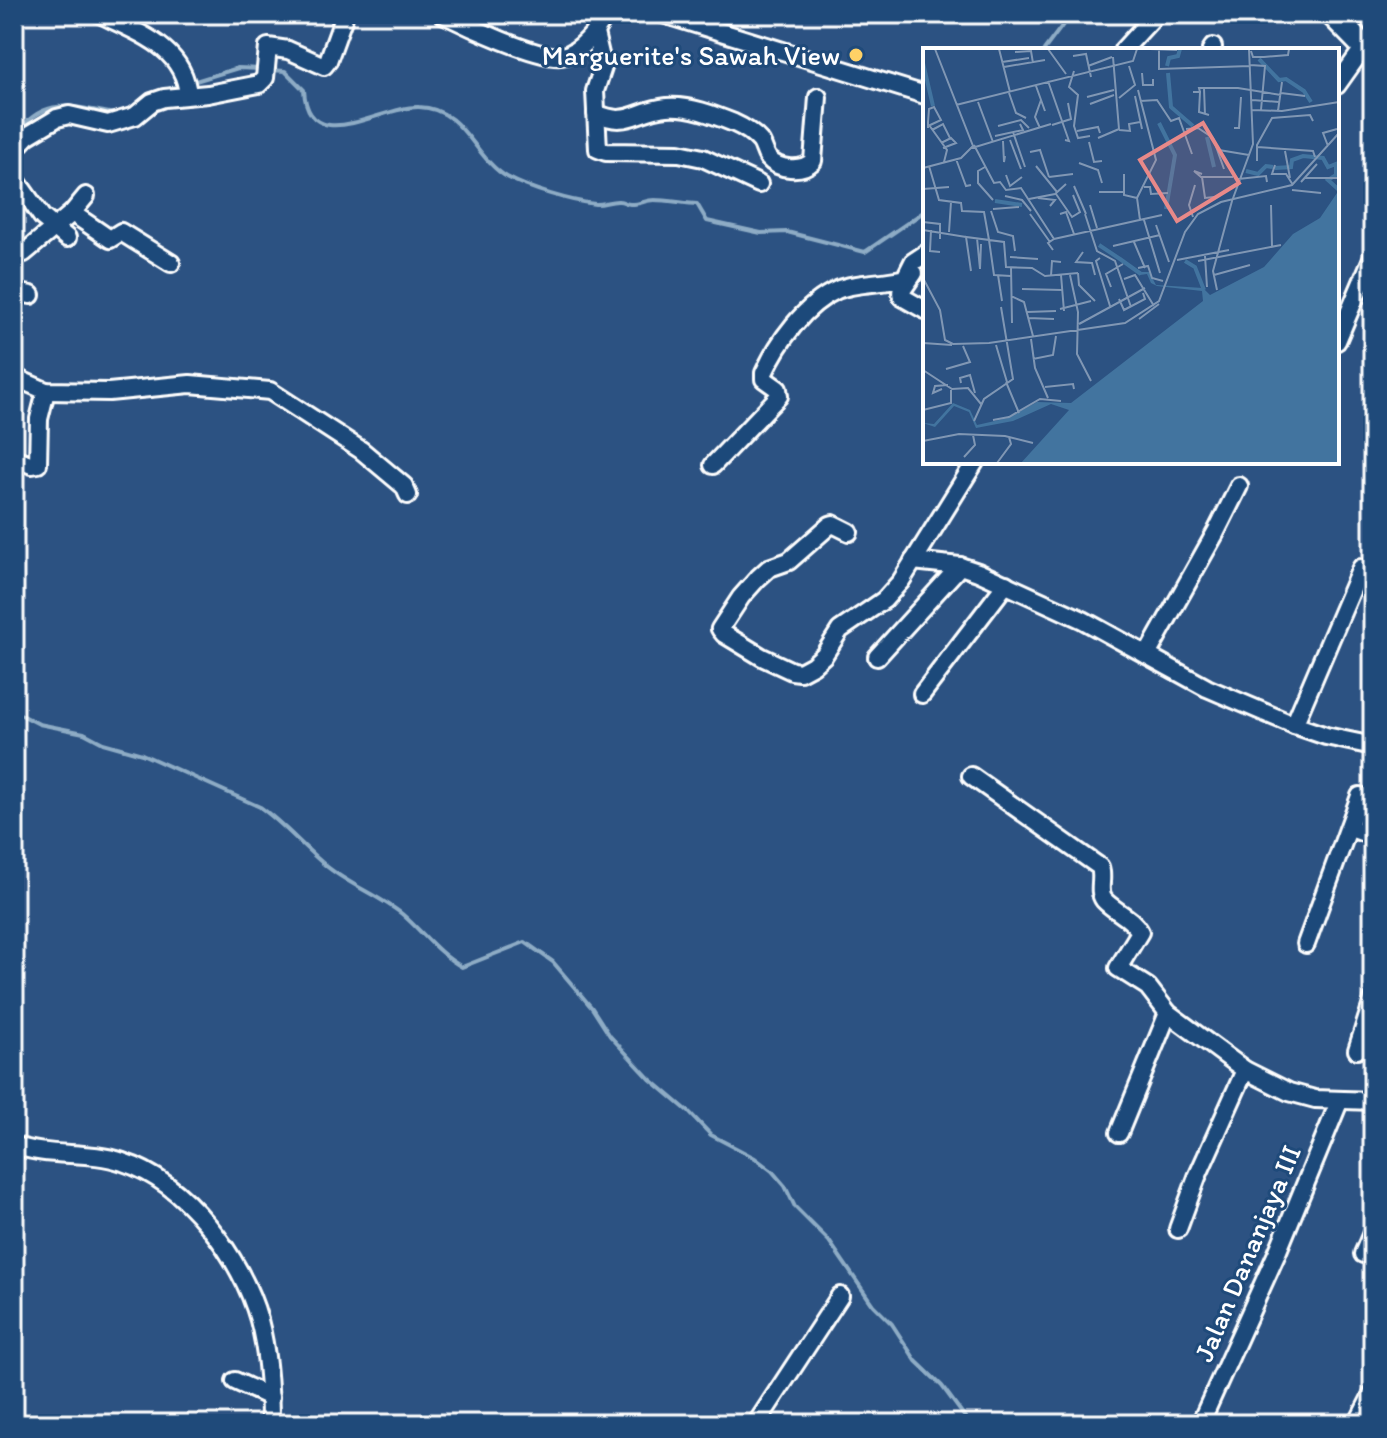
<svg xmlns="http://www.w3.org/2000/svg" width="1387" height="1438" font-family="Itim,sans-serif">
	<style>
		.lines { fill: none; stroke-linecap: round; stroke-linejoin: round }
		.stream { stroke: #8eacc5; stroke-width: 4 }
		.minor-casing { stroke: #fff; stroke-width: 22 }
		.secondary-casing { stroke: #fff; stroke-width: 28 }
		.minor { stroke: #1f4a7a; stroke-width: 16 }
		.secondary { stroke: #1f4a7a; stroke-width: 22 }
		.poi-dot { fill: #ffd166; stroke: #1f4a7a; stroke-width: 3 }
		.labels { text-anchor: middle; stroke-width: 6; stroke-linejoin: round; paint-order: stroke }
		.poi-label { font-size: 28px; fill: #fff; stroke: #1f4a7a; text-anchor: end }
		.street-label { font-size: 28px; fill: #fff; stroke: #1f4a7a }
		.inset-river { fill: none; stroke: #42749f; stroke-width: 4 }
		.inset-road { fill: none; stroke: #8097b4; stroke-width: 2 }
		.view { fill: #e88989; fill-opacity: 0.15; stroke: #e88989; stroke-width: 4 }
		.inset-edge { fill: none; stroke: #fff; stroke-width: 4 }
	</style>
	<rect width="100%" height="100%" fill="#2c5282"/>
	<filter id="ink" filterUnits="userSpaceOnUse"><feTurbulence type="fractalNoise" baseFrequency=".0125" numOctaves="2"/><feDisplacementMap in="SourceGraphic" scale="16" xChannelSelector="R" yChannelSelector="G"/><feConvolveMatrix kernelMatrix="1 2 1 2 8 2 1 2 1" color-interpolation-filters="sRGB"/></filter>
	<g filter="url(#ink)">
		<g class="lines">
			<g class="stream">
				<path d="M1044 50 1071 14"/>
				<path d="M271 70 285 71 304 90C308 159 383 105 419 107 464 108 474 158 507 177 529 189 570 201 595 204 603 205 611 200 619 201 623 201 626 204 630 204 638 205 646 200 654 200 668 200 683 203 697 204L707 221 761 233 787 232 865 252 925 211"/>
				<path d="M189 83 238 68 262 69"/>
				<path d="M162 91 181 85"/>
				<path d="M14 136C46 94 71 107 116 114"/>
				<path d="M14 711 39 724 84 733 103 743 142 754 260 807C284 824 302 846 325 865 349 885 378 895 402 914 423 932 438 954 462 967L525 942 553 962 592 1008 610 1036 650 1079 689 1112 711 1135 755 1158 772 1171 785 1186 795 1207 829 1241 873 1305 892 1324 916 1361 942 1386 970 1424"/>
			</g>
			<g class="minor-casing">
				<g id="minor">
					<path d="M100 14C138 33 184 47 188 95"/>
					<path d="M443 14C465 25 540 60 562 56 581 53 597 29 607 14"/>
					<path d="M663 14 925 95"/>
					<path d="M595 33 603 67 595 91 598 149 606 152 679 153 703 158 759 184"/>
					<path d="M1123 50 1156 14"/>
					<path d="M1211 50 1213 47"/>
					<path d="M1337 85 1364 47"/>
					<path d="M596 113C628 128 635 110 667 107 689 105 714 115 734 123 743 127 753 133 760 141 764 146 764 152 768 158 778 170 802 172 813 161L818 97"/>
					<path d="M14 150 27 136 57 118 69 115 108 124 135 116 152 102 164 98 208 94 259 84 265 78 268 47 288 50 324 66 328 61 345 14"/>
					<path d="M14 177 42 217 67 238"/>
					<path d="M72 213 110 239 121 232 171 263"/>
					<path d="M24 253 72 213 86 196"/>
					<path d="M914 273 901 292 902 297 925 310"/>
					<path d="M14 292 31 295"/>
					<path d="M1337 341 1373 256"/>
					<path d="M14 377 46 391 109 392 190 384 270 391 361 450 404 486 408 495"/>
					<path d="M14 458 32 465 38 464 39 419 46 391"/>
					<path d="M713 465 779 396 778 389 764 379V373C778 342 805 304 837 290 855 282 884 284 905 278L913 262 925 254"/>
					<path d="M849 532 833 524 830 525 789 561 769 568 758 578 741 597 720 629 724 634 762 657 792 671 800 672 813 665 824 655 840 630 884 600 901 581 975 462"/>
					<path d="M913 561 960 566 978 572 1083 620 1207 688 1294 725 1361 568"/>
					<path d="M1147 655 1216 532 1239 486"/>
					<path d="M877 657 960 566"/>
					<path d="M922 694 1006 584"/>
					<path d="M1294 725 1326 736 1373 746"/>
					<path d="M971 776 1100 867C1104 878 1097 891 1104 900 1115 912 1132 917 1140 932L1118 968 1148 987 1168 1013 1245 1070 1289 1092 1315 1099 1373 1101"/>
					<path d="M1350 828 1373 836"/>
					<path d="M1306 944 1360 796"/>
					<path d="M1357 1050 1373 1000"/>
					<path d="M1119 1133 1168 1013"/>
					<path d="M14 1145C49 1158 88 1150 123 1162 186 1182 242 1258 259 1320 268 1354 270 1390 270 1424"/>
					<path d="M1178 1229 1197 1177 1245 1070"/>
					<path d="M1363 1254 1373 1231"/>
					<path d="M235 1381 270 1397"/>
					<path d="M756 1424 840 1296"/>
					<path d="M1200 1424 1277 1253 1339 1102"/>
					<path d="M1357 1424 1373 1393"/>
				</g>
			</g>
			<g class="secondary-casing">
				<path id="secondary" d="M1332 14 1373 56"/>
			</g>
			<use href="#minor" class="minor"/>
			<use href="#secondary" class="secondary"/>
		</g>
	</g>
	<circle class="poi-dot" cx="856" cy="55" r="8"/>
	<g class="labels">
		<g class="poi-label">
			<text x="840" y="65">Marguerite's Sawah View</text>
		</g>
		<g class="street-label">
			<text transform="translate(1247 1253) rotate(-67)" y="10">Jalan Dananjaya III</text>
		</g>
	</g>
	<g transform="translate(923 48)">
		<rect width="416" height="416" fill="#2c5282"/>
		<path d="M416 142V415H98L146 362 128 356 90 373 53 380 46 364 31 358 12 379 0 375 11 376 30 355 47 362 54 377 85 370 114 354 148 355 280 253 279 243 234 238 228 235 224 226 217 227 213 224H226L233 237 280 240 287 247 341 219 370 186 397 170Z" fill="#42749f"/>
		<path class="inset-river" d="M336 11 356 32 363 31 381 43 388 54M0 15 10 58M244 18 246 10 255 8 257 1M245 25 248 59 270 78M236 75 252 107 243 161M284 89 291 119M352 120 368 119 369 112 380 108 400 110 405 119 413 116V127L405 132 416 142M323 123 335 126 343 118 350 119M72 153 99 157M176 197 197 211M197 211 218 226M262 213 272 219 281 242"/>
		<path class="inset-road" d="M76 1 87 44M125 1 143 26M227 1 254 2M236 1V21L327 18M328 3 330 9H341L365 7 366 1M92 4 108 3 110 15M150 8 163 6 168 29M79 14 106 10M327 17 342 18 338 62M165 18 189 9M81 19 122 12M151 23 146 39 155 47 151 78 155 90 167 88M219 25 220 37H230V31M125 33 146 93 142 92M113 38 122 63M281 40 282 67M215 42 233 112 214 150 217 172M270 44H277L276 64 286 67M277 44 276 40H315L358 47M86 45 93 65 103 70M358 45 382 48M212 48 219 81M164 49 191 42M196 50 212 37 206 18M329 52 356 54M217 53 234 52 248 73 256 70 269 106M55 54 70 94M167 56 191 47M33 57 210 13 214 1M329 62 359 63 416 54M355 63 359 34M6 77 24 102 21 114M129 77 148 71 145 55M5 78 18 72 11 59 6 61 5 74V80M75 78 98 72 106 80M117 80 112 69 118 52M311 80H316L318 49M263 81 275 80 290 90 301 121M9 82 20 76 27 90M196 82 207 83 206 76 217 74M154 83 175 79 177 85M90 84 102 119M72 88 100 82 97 76M175 90 196 81 190 9M87 92 98 121M80 93 81 114 82 108M166 94 171 114 179 113M18 95 28 90 33 95 20 100M51 97 71 135 77 134 83 142 98 140 131 191M405 98 400 85 414 81M334 99 390 103 392 109M49 100 128 76M296 102 326 107M362 103 367 130M107 104 117 102 126 129M33 111 43 138 48 137M334 113V97L349 70 387 67 390 73M156 115 175 122 179 135M352 117 349 126H363L370 137M6 118 16 152 38 155 39 163 61 164 66 192 81 194 83 219 109 220 122 228 155 225M113 118 134 144M62 119 55 123V135L70 152M0 120 38 110 50 98 12 1M201 126V147L214 150M279 126 271 123 278 129H310M83 127 87 138 99 129M126 129 150 126M279 129 282 150 291 149M382 130H416M315 131 343 128 344 134M378 134 394 116M151 138 163 166M221 139H227L228 146 245 145M0 141 26 139M369 142 398 145M176 144H201M133 146 149 169 157 164 150 147M82 148 99 152 108 163M115 150 132 152 127 158M106 151 132 146 143 136M309 153 330 96 326 1M167 157 174 180M348 157 349 199M70 161 96 159M68 163 75 184 90 188 92 203M107 166 127 194M137 166 143 164 151 186M162 166 174 203 192 213 208 259M270 169 266 157 272 137M221 172 237 225M0 174 17 176V191M233 177 246 214M0 182 43 189M8 182 7 203 17 204M26 184 28 154M54 190 57 221 58 196M211 194 222 220M190 198 237 187M130 202 125 195 131 191 239 167M160 204 153 214 169 215 172 227M282 208 284 239M87 209 115 211M177 210 173 213 187 258M254 212 306 202M275 213 358 197M88 219 89 275M215 220 225 218 229 230 240 233M48 223 43 189 66 192 71 227 88 228M155 225 156 237 172 253M75 227 79 253M138 227 141 263M147 227 155 264 154 306 168 333M291 227 327 217M128 228 129 213 138 214M0 230 17 262 22 292 30 296 66 295 202 275 236 253 262 184 275 166 298 154 369 137 416 85M201 231 212 227 231 258M188 239 183 226 200 216M99 241 139 242M294 242 290 223 309 153M88 248 101 254 110 288M196 251 201 262 222 251 220 245M137 261 168 253M104 264 133 263M105 270 131 271M216 271 236 256M156 276 222 240M108 291 112 320 125 350M0 295 29 297M73 297 84 334M110 311 130 307 133 288M23 321 47 314 40 298M0 322 29 341 45 340 58 356M83 334 96 365M38 335 37 330 47 327 52 345M122 339 150 336 151 341M19 341 10 345 12 338 25 337M0 362 28 355V342M70 372 86 369 117 351 138 353M51 373 61 351 90 331 78 259M0 393 36 386 82 388 110 395M41 409 52 397 50 387M74 415 88 396 86 389"/>
		<path class="view" d="M280 75 316 135 254 173 217 112Z"/>
		<rect width="416" height="416" class="inset-edge"/>
	</g>
	<rect width="1387" height="1438" fill="none" stroke="#1f4a7a" stroke-width="48"/>
	<rect x="24" y="24" width="1339" height="1390" fill="none" stroke="#fff" stroke-width="3" filter="url(#ink)"/>
</svg>
